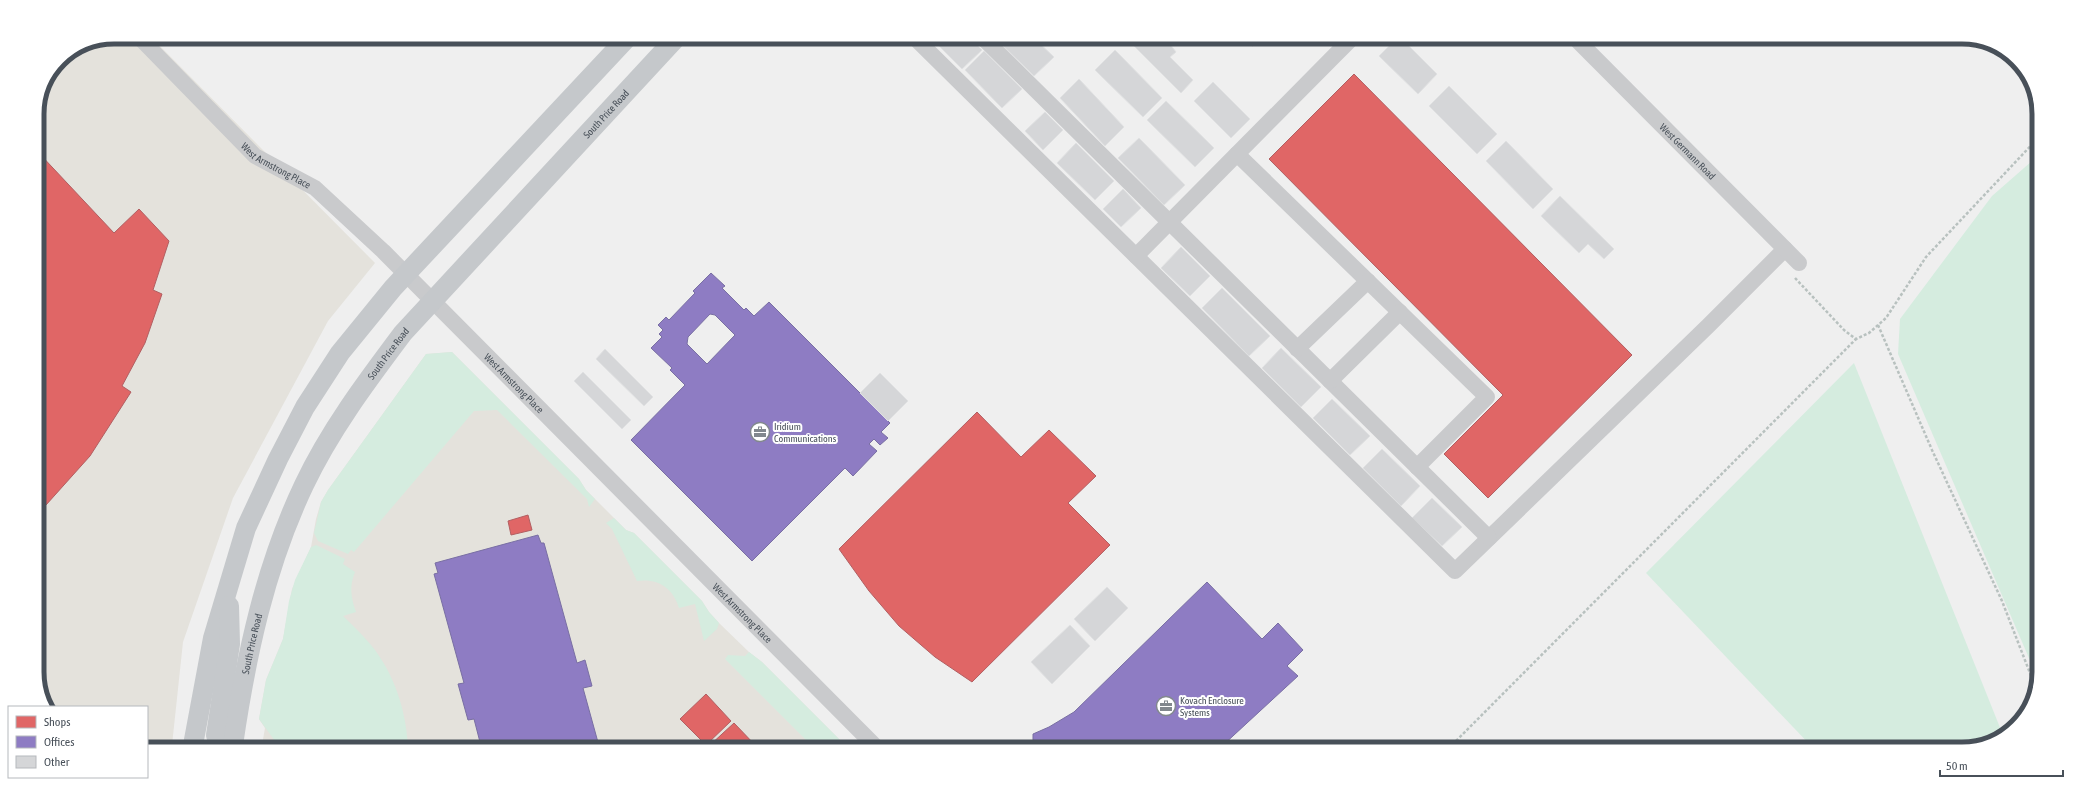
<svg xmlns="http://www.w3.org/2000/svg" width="2076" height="786" font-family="'Asap Condensed',sans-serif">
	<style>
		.commercial { fill: #e4e2dc }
		.green { fill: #d5ecdf }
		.shops { fill: #e06666; stroke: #b25f62 }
		.offices { fill: #8e7cc3; stroke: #796fa3; fill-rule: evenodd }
		.building { fill: #d5d6d8; stroke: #e0e1e2 }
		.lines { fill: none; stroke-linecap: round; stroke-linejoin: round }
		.path { stroke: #b8c1bf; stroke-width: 2.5; stroke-dasharray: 3 2; stroke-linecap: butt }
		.minor { stroke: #c9cacc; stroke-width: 16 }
		.major { stroke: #c5c8cb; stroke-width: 20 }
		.labels { text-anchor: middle; stroke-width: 4; stroke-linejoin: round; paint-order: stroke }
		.street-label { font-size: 10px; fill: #485059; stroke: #fff }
		.poi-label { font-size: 10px; fill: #485059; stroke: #fff; text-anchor: start }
		.rim { fill: none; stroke: #485059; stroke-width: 5 }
	</style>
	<rect width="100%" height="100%" fill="#efefef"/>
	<g class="commercial">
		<path d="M114 37H151L375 263 328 321 233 498 183 642 172 745H147V707H48L37 677V109L60 59 85 43Z"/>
		<path d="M452 352 579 479 586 490 626 530 634 533 702 601 709 612 719 623 749 652 762 662 847 747 262 745 265 728 259 719 266 680 283 639 292 589 311 547 316 519 321 502 328 490 426 354Z"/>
	</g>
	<g class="green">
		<path d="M2039 155 2035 672 1898 354 1900 319 1992 196Z"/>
		<path d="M452 352 579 479 586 490 595 499 589 507 587 499 497 410 474 411 354 552 351 550 348 554 318 541 314 533 321 502 328 490 426 354Z"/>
		<path d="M1854 363 2003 735 1962 749H1814L1646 573Z"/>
		<path d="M614 518 626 530 634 533 702 601 709 612 719 623 717 629 704 641 695 604 679 608C673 588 658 578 637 581L612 529 606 523Z"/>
		<path d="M316 545 345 559 343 564 355 572C349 586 351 598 356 612L343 616C353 626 363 635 371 645 394 673 406 710 408 746L289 745 275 741 259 719 266 680 283 639 289 601 295 580 311 547Z"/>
		<path d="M749 652 762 662 847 747 807 746 810 744 725 659 728 655 745 656Z"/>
	</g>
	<g class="shops">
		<path d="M1246 40H1259L1253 46Z"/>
		<path d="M1354 74 1632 355 1488 498 1444 454 1503 395 1269 159Z"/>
		<path d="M37 151 114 233 139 209 169 241 153 290 162 294 145 343 122 386 131 392 90 456 46 505 37 495Z"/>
		<path d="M977 412 1021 457 1049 430 1096 476 1068 503 1110 545 972 682 935 657 899 626 869 591 839 549Z"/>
		<path d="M528 515 532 530 511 535 508 521Z"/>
		<path d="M706 694 731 721 706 745 680 719Z"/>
		<path d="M734 723 756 746H709Z"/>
	</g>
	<g class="offices">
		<path d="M711 273 725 286 722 288 744 310 746 308 754 316 769 302 890 423 881 432 888 438 880 445 874 439 869 444 877 451 853 476 845 468 752 561 631 440 685 385 670 370 672 368 651 348 662 337 659 334 663 330 658 325 666 317 669 320 695 293 693 291ZM710 314 715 315 735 335 707 364 687 344 688 337Z"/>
		<path d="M538 535 541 543H544L577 663 585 660 592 686 583 688 599 746H481L474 719 468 720 458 684 464 683 434 574 438 573 435 563Z"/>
		<path d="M1207 582 1262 639 1278 623 1303 650 1287 666 1298 676 1221 747 1033 746V734L1049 727 1074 712Z"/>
	</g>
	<g class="building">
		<path d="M932 39H971L982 50 962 69Z"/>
		<path d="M996 39H1035L1054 57 1034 76Z"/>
		<path d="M1127 39H1166L1176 52 1170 57 1193 80 1181 93Z"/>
		<path d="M1395 40H1403L1437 74 1418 94 1379 56Z"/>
		<path d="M1115 50 1162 98 1143 117 1095 70Z"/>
		<path d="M984 51 1022 89 1002 108 965 70Z"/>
		<path d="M1079 79 1124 127 1105 146 1060 98Z"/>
		<path d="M1213 82 1250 119 1231 138 1194 101Z"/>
		<path d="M1449 86 1497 134 1477 154 1429 106Z"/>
		<path d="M1166 101 1214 148 1195 167 1147 120Z"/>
		<path d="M1045 112 1063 130 1043 150 1025 131Z"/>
		<path d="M1139 138 1185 185 1164 205 1118 158Z"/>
		<path d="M1506 141 1553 189 1533 209 1486 161Z"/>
		<path d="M1076 143 1114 181 1095 200 1057 163Z"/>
		<path d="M1123 189 1141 208 1121 227 1103 209Z"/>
		<path d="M1560 196 1614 249 1604 259 1588 244 1579 253 1541 216Z"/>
		<path d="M1181 247 1210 276 1190 296 1161 268Z"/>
		<path d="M1222 288 1270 336 1249 356 1202 308Z"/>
		<path d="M1281 348 1321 387 1301 407 1262 368Z"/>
		<path d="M605 349 653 397 644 406 596 359Z"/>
		<path d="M583 372 631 420 622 429 574 381Z"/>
		<path d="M880 373 908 401 888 421 860 393Z"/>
		<path d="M1332 399 1370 436 1350 455 1313 418Z"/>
		<path d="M1382 449 1420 486 1401 506 1363 468Z"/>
		<path d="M1432 498 1462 527 1442 546 1412 518Z"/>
		<path d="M1107 587 1128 608 1095 641 1074 619Z"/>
		<path d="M1070 625 1090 646 1052 684 1031 662Z"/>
	</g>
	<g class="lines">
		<g class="path">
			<path d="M1795 278 1844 330 1856 339 1869 333 1886 318 1926 257 2039 137"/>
			<path d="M1878 325 1932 450 2002 601 2035 686"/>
			<path d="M1449 748 1856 339"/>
		</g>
		<g class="minor">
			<path id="s1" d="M139 37 255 156 315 188 383 251 876 747"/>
			<path d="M916 39 1455 571 1708 326 1785 249"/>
			<path d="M984 39 1489 538"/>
			<path id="s2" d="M1577 40 1799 263"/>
			<path d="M1237 154 1487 397 1417 467"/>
			<path d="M1136 256 1350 40"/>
			<path d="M1297 349 1368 281"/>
			<path d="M1330 381 1400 312"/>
		</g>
		<g class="major">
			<path d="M193 745 213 638 246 528 278 459 305 407 340 353 393 288 627 38"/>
			<path d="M221 745 218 741 216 735 230 644 229 606"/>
			<path id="s3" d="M233 745C246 656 265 567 304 485 330 430 367 381 403 333L676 38"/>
		</g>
	</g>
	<defs>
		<g id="office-ring" transform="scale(1)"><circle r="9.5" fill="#fff" stroke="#82888e" stroke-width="1.5"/><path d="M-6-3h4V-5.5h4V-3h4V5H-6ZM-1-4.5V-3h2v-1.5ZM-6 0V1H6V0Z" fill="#82888e"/></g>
	</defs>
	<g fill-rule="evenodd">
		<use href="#office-ring" x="760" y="432"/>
		<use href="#office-ring" x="1166" y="706"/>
	</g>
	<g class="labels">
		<g class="street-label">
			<text dy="4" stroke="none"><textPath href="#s3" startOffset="751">South Price Road</textPath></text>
			<text dy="4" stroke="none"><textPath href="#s2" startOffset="157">West Germann Road</textPath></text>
			<text dy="4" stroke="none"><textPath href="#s1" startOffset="189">West Armstrong Place</textPath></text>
			<text dy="4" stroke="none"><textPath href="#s3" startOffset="427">South Price Road</textPath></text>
			<text dy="4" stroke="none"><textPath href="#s1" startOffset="513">West Armstrong Place</textPath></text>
			<text dy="4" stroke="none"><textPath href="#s1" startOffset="837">West Armstrong Place</textPath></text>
			<text dy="4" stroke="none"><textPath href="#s3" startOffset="103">South Price Road</textPath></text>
		</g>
		<g class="poi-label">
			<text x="774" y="430">Iridium<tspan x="774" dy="12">Communications</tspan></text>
			<text x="1180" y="704">Kovach Enclosure<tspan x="1180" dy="12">Systems</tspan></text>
		</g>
	</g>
	<path d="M0 0H2076V786H0ZM114 44H1962A70 70 0 0 1 2032 114V672A70 70 0 0 1 1962 742H114A70 70 0 0 1 44 672V114A70 70 0 0 1 114 44Z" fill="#fff" fill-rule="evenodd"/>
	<path class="rim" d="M114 44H1962A70 70 0 0 1 2032 114V672A70 70 0 0 1 1962 742H114A70 70 0 0 1 44 672V114A70 70 0 0 1 114 44Z"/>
	<rect x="8" y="706" width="140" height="72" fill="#ffffff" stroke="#b6b9bd"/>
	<rect x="16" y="716" width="20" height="12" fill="#e06666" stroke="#b6b9bd"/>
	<text x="44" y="726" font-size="12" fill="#485059">Shops</text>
	<rect x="16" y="736" width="20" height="12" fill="#8e7cc3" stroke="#b6b9bd"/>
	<text x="44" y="746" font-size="12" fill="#485059">Offices</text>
	<rect x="16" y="756" width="20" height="12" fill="#d5d6d8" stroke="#b6b9bd"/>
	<text x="44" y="766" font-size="12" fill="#485059">Other</text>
	<path d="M1940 770v6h123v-6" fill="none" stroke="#485059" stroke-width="2"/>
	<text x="1946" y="770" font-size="12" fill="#485059" stroke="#ffffff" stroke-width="3" paint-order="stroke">50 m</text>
</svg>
